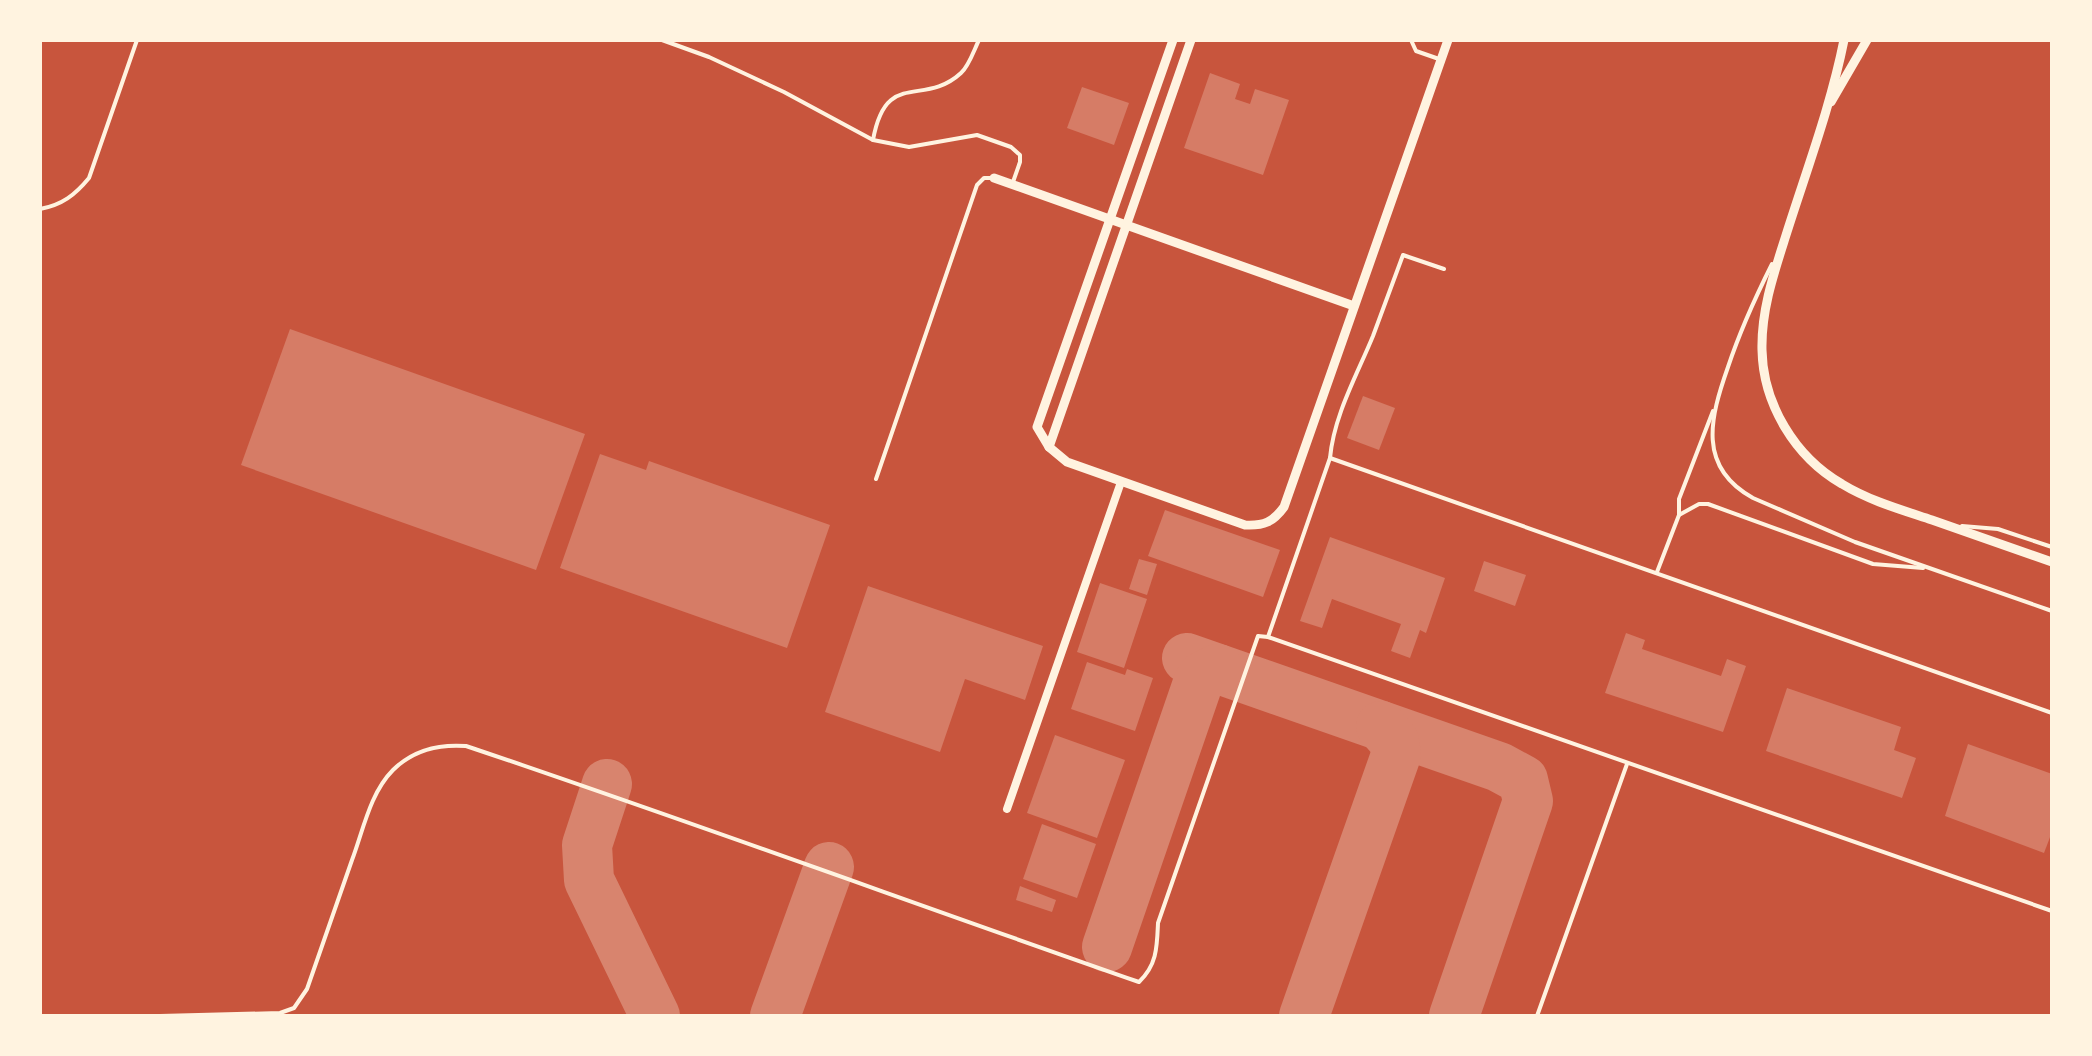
<svg xmlns="http://www.w3.org/2000/svg" width="2092" height="1056" font-family="'Open Sans',sans-serif">
	<style>
		.lines { fill: none; stroke-linecap: round; stroke-linejoin: round }
		.taxiway { stroke: #d8846e; stroke-width: 50 }
		.building { fill: #d67c66 }
		.service { stroke: #fff3e0; stroke-width: 4 }
		.minor { stroke: #fff3e0; stroke-width: 8 }
		.tertiary { stroke: #fff3e0; stroke-width: 9 }
	</style>
	<rect width="100%" height="100%" fill="#c8553d"/>
	<g class="lines">
		<g class="taxiway">
			<path d="M1187 658 1499 767 1523 780 1528 801 1454 1016"/>
			<path d="M607 784 587 845 589 880 655 1016"/>
			<path d="M1107 947 1198 683 1203 676 1218 669"/>
			<path d="M775 1016 829 867"/>
			<path d="M1304 1016 1396 755 1394 741 1381 726"/>
		</g>
	</g>
	<g class="building">
		<path d="M1210 73 1240 84 1235 99 1250 104 1255 89 1289 100 1263 175 1184 148Z"/>
		<path d="M1082 87 1129 103 1114 145 1067 128Z"/>
		<path d="M290 329 585 434 536 570 241 465Z"/>
		<path d="M1363 396 1395 408 1379 450 1347 438Z"/>
		<path d="M600 454 646 470 649 461 830 525 787 648 560 568Z"/>
		<path d="M1165 510 1280 550 1263 597 1148 556Z"/>
		<path d="M1330 537 1445 578 1426 633 1420 630 1410 658 1391 651 1401 624 1332 599 1322 628 1300 621Z"/>
		<path d="M1139 559 1157 564 1147 595 1129 589Z"/>
		<path d="M1484 561 1526 575 1515 606 1474 591Z"/>
		<path d="M1100 583 1147 599 1124 668 1077 652Z"/>
		<path d="M868 586 1043 646 1025 700 965 679 940 752 825 712Z"/>
		<path d="M1626 633 1645 640 1642 649 1721 676 1727 659 1746 666 1723 732 1605 693Z"/>
		<path d="M1087 662 1125 675 1127 669 1153 678 1135 731 1071 709Z"/>
		<path d="M1787 688 1901 727 1894 750 1916 758 1902 798 1766 751Z"/>
		<path d="M1055 735 1125 760 1097 838 1027 813Z"/>
		<path d="M1968 744 2052 774V832L2044 853 1945 816Z"/>
		<path d="M1042 824 1096 844 1077 898 1023 879Z"/>
		<path d="M1020 886 1056 900 1052 912 1016 900Z"/>
	</g>
	<g class="lines">
		<g class="service">
			<path d="M662 40 709 57 784 92 873 140 909 147 977 135 1011 147 1020 155V162L1013 182"/>
			<path d="M1411 40 1416 51 1439 59"/>
			<path d="M873 140C886 68 923 108 961 73 969 66 974 50 979 40"/>
			<path d="M40 209C62 205 75 195 89 178L137 40"/>
			<path d="M1772 264C1755 298 1740 331 1728 367 1710 418 1697 467 1753 498L1855 542 2052 611"/>
			<path d="M1330 458C1334 415 1357 375 1373 336 1383 309 1393 282 1403 255L1444 269"/>
			<path d="M876 479 977 185 984 178H992"/>
			<path d="M1679 515 1699 504H1708L1873 564 1923 568"/>
			<path d="M1962 526 1998 529 2052 547"/>
			<path d="M1657 572 1679 515V499L1713 411"/>
			<path d="M2052 713 1330 458 1268 637 2052 911"/>
			<path d="M160 1016 280 1013 294 1008 307 989C322 946 337 903 352 860 363 831 370 793 393 770 413 750 439 744 466 746 692 822 915 904 1139 982 1157 965 1157 947 1158 923L1258 636 1268 637"/>
			<path d="M1537 1016 1627 764"/>
		</g>
		<path class="minor" d="M1007 809 1121 482"/>
		<g class="tertiary">
			<path d="M1173 40 1037 427 1049 447 1067 462 1245 525C1264 526 1273 522 1284 507L1448 40"/>
			<path d="M1844 40C1831 105 1807 169 1787 232 1775 270 1761 309 1762 350 1763 404 1795 457 1842 484 1870 501 1902 510 1932 520 1972 534 2012 548 2052 562"/>
			<path d="M1831 102 1867 40"/>
			<path d="M994 178 1354 306"/>
			<path d="M1049 447 1191 40"/>
		</g>
	</g>
	<rect width="2092" height="1056" fill="none" stroke="#fff3e0" stroke-width="84"/>
</svg>
